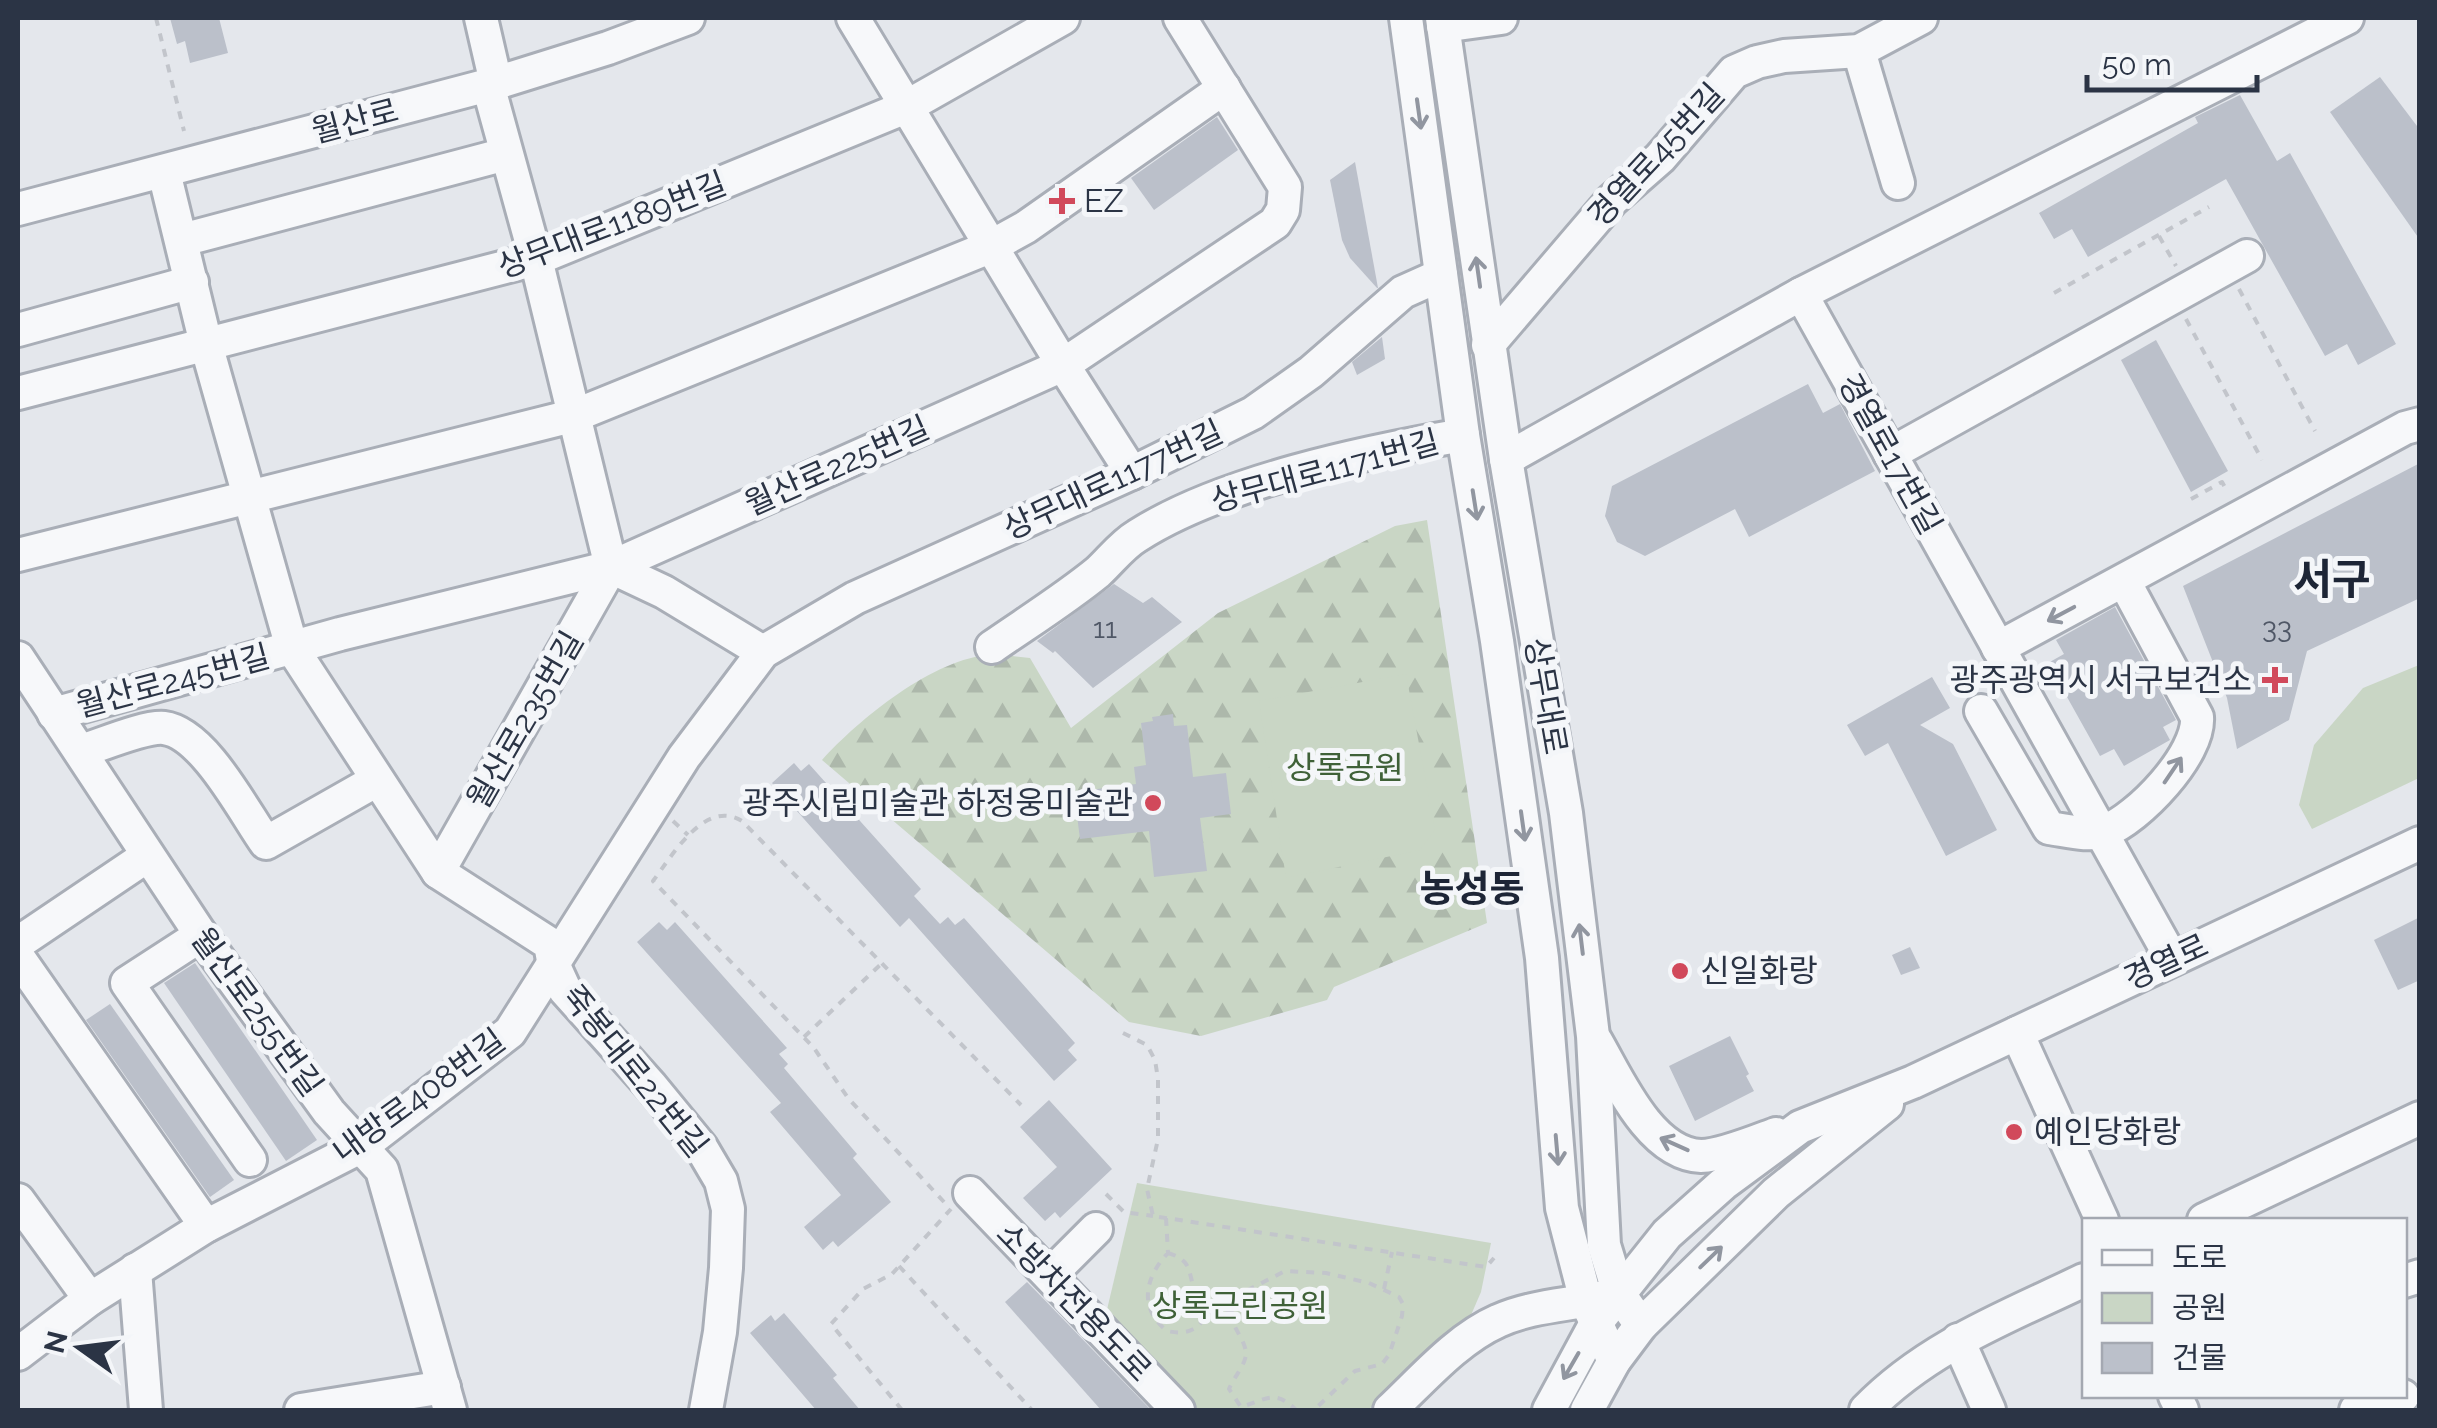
<svg xmlns="http://www.w3.org/2000/svg" width="2437" height="1428" font-family="Raleway,'Noto Sans KR',sans-serif">
	<style>
		.forest { fill: url(#forest-firs) }
		.park { fill: #c9d6c5 }
		.building { fill: #bbc0ca }
		.lines { fill: none; stroke-linecap: round; stroke-linejoin: round }
		.minor-casing { stroke: #a9aeb7; stroke-width: 38 }
		.path { stroke: #c2c5cb; stroke-width: 4; stroke-dasharray: 8 8; stroke-linecap: butt }
		.minor { stroke: #f7f8fa; stroke-width: 32 }
		.oneway { stroke: #9196a0 }
		.poi-dot { fill: #d1495b; stroke: #f4f6f9; stroke-width: 4 }
		.labels { text-anchor: middle; stroke-width: 10; stroke-linejoin: round; paint-order: stroke }
		.number-label { font-size: 28px; fill: #4f5766 }
		.street-label { font-size: 32px; fill: #2b3445; stroke: #f4f6f9 }
		.poi-label { font-size: 32px; fill: #2b3445; stroke: #f4f6f9; text-anchor: start }
		.park-label { font-size: 32px; fill: #3f6138; stroke: #f4f6f9 }
		.quarter-label { font-size: 38px; font-weight: bold; fill: #1d2536; stroke: #f4f6f9 }
		.district-label { font-size: 42px; font-weight: bold; fill: #1d2536; stroke: #f4f6f9 }
	</style>
	<defs>
		<pattern id="forest-firs" width="22" height="20" patternUnits="userSpaceOnUse" patternTransform="scale(2.5)"><rect width="22" height="20" fill="#c9d6c5"/><path d="M5 1l3.5 6h-7zM16 11l3.5 6h-7z" fill="#adb8ab"/></pattern>
	</defs>
	<rect width="100%" height="100%" fill="#e4e7ec"/>
	<path class="forest" d="M1427 520 1487 923 1334 987 1327 1000 1201 1036 1129 1022 822 760C858 720 935 657 991 655 1003 654 1017 657 1030 658L1071 728 1218 613 1395 526Z"/>
	<g class="park">
		<path d="M2419 665V778L2312 829 2299 805 2314 745 2363 688Z"/>
		<path d="M1406 674 1435 830 1420 850 1286 878 1259 701Z"/>
		<path d="M1137 1183 1491 1243 1481 1292 1471 1315 1368 1410H1195L1105 1318Z"/>
	</g>
	<g class="building">
		<path d="M170 18H219L228 53 190 63 185 41 177 44Z"/>
		<path d="M2380 77 2420 130V240L2330 112Z"/>
		<path d="M2240 95 2277 161 2290 153 2396 344 2358 365 2347 344 2325 356 2226 179 2088 257 2072 229 2054 239 2039 213 2198 123 2195 117Z"/>
		<path d="M1217 117 1238 150 1154 210 1131 178Z"/>
		<path d="M1355 162 1378 288H1377L1350 258 1342 240 1330 180Z"/>
		<path d="M1382 337 1385 359 1357 375 1352 362Z"/>
		<path d="M2156 340 2228 471 2191 492 2121 360Z"/>
		<path d="M1808 384 1823 413 1840 404 1875 471 1749 537 1735 509 1645 556 1617 542 1605 516 1612 486Z"/>
		<path d="M2420 463V598L2307 651 2289 720 2237 749 2227 698 2183 586Z"/>
		<path d="M1114 584 1143 603 1152 597 1182 622 1093 688 1055 651 1053 653 1037 641Z"/>
		<path d="M2115 607 2176 720 2163 727 2170 740 2124 766 2114 749 2100 756 2048 663 2064 654 2056 640Z"/>
		<path d="M1932 677 1950 708 1920 725 1953 744 1997 830 1946 856 1888 743 1865 756 1847 725Z"/>
		<path d="M1173 714 1174 726 1187 725 1193 777 1226 773 1231 814 1200 818 1207 871 1154 877 1149 831 1080 839 1074 792 1136 784 1134 767 1146 765 1141 723 1153 721 1152 717Z"/>
		<path d="M794 763 801 771 809 764 921 889 914 896 940 924 948 917 955 925 964 918 1075 1043 1068 1050 1077 1060 1054 1081 909 918 900 927 772 783Z"/>
		<path d="M2420 917V980L2398 990 2374 940Z"/>
		<path d="M659 922 667 930 675 922 787 1048 779 1054 788 1064 784 1068 857 1154 853 1158 891 1202 838 1247 833 1241 823 1250 804 1227 841 1195 770 1112 781 1103 637 942Z"/>
		<path d="M1910 947 1920 968 1901 975 1892 955Z"/>
		<path d="M195 963 317 1140 286 1161 164 983Z"/>
		<path d="M110 1004 234 1180 210 1197 86 1020Z"/>
		<path d="M1730 1036 1749 1074 1746 1076 1754 1091 1695 1121 1669 1066Z"/>
		<path d="M1049 1100 1112 1169 1060 1218 1055 1212 1045 1221 1023 1198 1057 1167 1020 1127Z"/>
		<path d="M1027 1282 1035 1290 1151 1410H1101L1005 1302Z"/>
		<path d="M784 1313 837 1375 833 1378 860 1410H816L750 1333 771 1315 775 1321Z"/>
	</g>
	<g class="lines">
		<g class="minor-casing">
			<g id="minor">
				<path d="M481 18 496 83"/>
				<path d="M853 18 1063 365 1132 473"/>
				<path d="M1406 18 1463 435 1497 641 1542 958 1562 1208 1586 1301 1614 1361"/>
				<path d="M1442 18 1506 459 1566 813 1593 1036 1604 1245 1619 1294 1641 1325"/>
				<path d="M1443 26 1501 18"/>
				<path d="M1859 51 1898 183"/>
				<path d="M164 172 206 344 292 648 438 872 550 944 554 966 565 990 651 1086 701 1147 721 1181 728 1209 726 1268 720 1332 706 1410"/>
				<path d="M18 209 496 83 608 48 688 18"/>
				<path d="M182 240 506 154"/>
				<path d="M18 330 192 282"/>
				<path d="M1488 345 1612 200 1660 158 1734 72 1757 62 1784 56 1859 51 1921 18"/>
				<path d="M18 393 536 259 906 107 1063 18"/>
				<path d="M1890 454 2247 256"/>
				<path d="M1506 459 1801 294"/>
				<path d="M18 555 576 415 990 247 1026 227 1224 88"/>
				<path d="M611 567 664 592 763 652"/>
				<path d="M992 647C1028 622 1065 599 1098 572 1111 560 1122 545 1137 536 1221 482 1365 452 1463 435"/>
				<path d="M1998 648 2405 428 2420 424"/>
				<path d="M18 658 201 935 329 1112 382 1170 450 1410"/>
				<path d="M1981 711 2049 828C2065 830 2090 837 2105 831 2138 819 2200 754 2197 717L2124 581"/>
				<path d="M54 714 340 634 611 567 1063 365 1275 223 1283 210 1285 187 1180 18"/>
				<path d="M81 751C101 745 145 726 164 728 204 733 244 812 266 843L377 780"/>
				<path d="M438 872 611 567 536 259 488 85"/>
				<path d="M201 935 127 983 250 1160"/>
				<path d="M18 943 147 856"/>
				<path d="M18 957 206 1226"/>
				<path d="M2172 959 1801 294 2347 18"/>
				<path d="M2017 1033 2102 1220"/>
				<path d="M1596 1041C1618 1079 1650 1154 1701 1156 1721 1156 1757 1141 1776 1134"/>
				<path d="M970 1193 1178 1410"/>
				<path d="M18 1200 90 1299"/>
				<path d="M2204 1220 2420 1118"/>
				<path d="M135 1270 146 1410"/>
				<path d="M1050 1275 1096 1229"/>
				<path d="M2404 1281 2420 1276"/>
				<path d="M1958 1340 1989 1410"/>
				<path d="M18 1354 90 1299 206 1226 362 1146 510 1032 684 757 763 652 855 598 1132 473 1253 413 1311 372 1403 292 1441 275"/>
				<path d="M2175 1396 2182 1410"/>
				<path d="M301 1410 444 1387"/>
				<path d="M1390 1410C1422 1380 1457 1339 1498 1321 1530 1306 1570 1305 1604 1297"/>
				<path d="M1549 1410 1596 1323 1667 1234 1723 1184 1800 1127 1913 1082 2420 843"/>
				<path d="M1587 1410 1614 1361 1641 1325 1776 1193 1887 1104"/>
				<path d="M1866 1410C1927 1347 2007 1317 2084 1280"/>
				<path d="M2356 1410 2403 1396"/>
			</g>
		</g>
		<g class="path">
			<path d="M156 18 184 131"/>
			<path d="M2159 236 2176 266"/>
			<path d="M2239 289 2315 431"/>
			<path d="M2054 293 2209 207"/>
			<path d="M2186 319 2262 460"/>
			<path d="M2191 499 2222 482 2227 491"/>
			<path d="M673 821 688 835"/>
			<path d="M1123 1033 1147 1045 1155 1060 1158 1079V1139L1147 1189 1153 1216 1486 1267 1494 1258"/>
			<path d="M804 1037 880 965"/>
			<path d="M1106 1194 1124 1212 1153 1216"/>
			<path d="M944 1202 848 1098 814 1048 653 881C672 856 705 798 742 821L1021 1105"/>
			<path d="M1166 1218 1168 1253C1145 1277 1138 1308 1167 1331 1186 1335 1199 1331 1207 1313L1231 1312 1248 1290 1285 1271 1326 1273 1369 1283 1399 1297 1403 1304 1402 1316 1389 1355 1382 1364 1355 1371 1314 1410"/>
			<path d="M1168 1253C1191 1260 1188 1269 1194 1289 1197 1297 1202 1303 1206 1311"/>
			<path d="M899 1266 1032 1410"/>
			<path d="M1384 1289 1392 1252"/>
			<path d="M1231 1312C1231 1329 1250 1343 1245 1359 1242 1369 1233 1379 1229 1389L1241 1407C1267 1399 1275 1389 1296 1410"/>
			<path d="M902 1410 831 1324 863 1289 892 1274 951 1209"/>
		</g>
		<use href="#minor" class="minor"/>
	</g>
	<defs><path id="oneway-shaft" d="M-6 0H5M1.5-3L5.5 0L1.5 3" fill="none" stroke-width="1.6" stroke-linecap="round" stroke-linejoin="round" transform="scale(2.5)"/></defs>
	<g class="oneway">
		<use href="#oneway-shaft" transform="translate(1419 114) rotate(82)"/>
		<use href="#oneway-shaft" transform="translate(1478 272) rotate(-98)"/>
		<use href="#oneway-shaft" transform="translate(1475 505) rotate(81)"/>
		<use href="#oneway-shaft" transform="translate(2061 614) rotate(152)"/>
		<use href="#oneway-shaft" transform="translate(2173 770) rotate(-56)"/>
		<use href="#oneway-shaft" transform="translate(1523 826) rotate(82)"/>
		<use href="#oneway-shaft" transform="translate(1581 939) rotate(-97)"/>
		<use href="#oneway-shaft" transform="translate(1674 1144) rotate(-156)"/>
		<use href="#oneway-shaft" transform="translate(1557 1150) rotate(85)"/>
		<use href="#oneway-shaft" transform="translate(1711 1257) rotate(-44)"/>
		<use href="#oneway-shaft" transform="translate(1571 1366) rotate(120)"/>
	</g>
	<g class="poi-dot">
		<path d="M1057 186h10v10h10v10h-10v10h-10v-10h-10v-10h10z"/>
		<path d="M2270 665h10v10h10v10h-10v10h-10v-10h-10v-10h10z"/>
		<circle cx="1153" cy="803" r="10"/>
		<circle cx="1680" cy="971" r="10"/>
		<circle cx="2014" cy="1132" r="10"/>
	</g>
	<g class="labels">
		<g class="number-label">
			<text x="1105" y="638">11</text>
			<text x="2277" y="638">33</text>
		</g>
		<g class="street-label">
			<text transform="translate(355 121) rotate(-15)" y="11">월산로</text>
			<text transform="translate(1656 155) rotate(-47)" y="11">경열로45번길</text>
			<text transform="translate(612 225) rotate(-21)" y="11">상무대로1189번길</text>
			<text transform="translate(1890 454) rotate(61)" y="11">경열로17번길</text>
			<text transform="translate(837 466) rotate(-24)" y="11">월산로225번길</text>
			<text transform="translate(1325 471) rotate(-15)" y="11">상무대로1171번길</text>
			<text transform="translate(1113 480) rotate(-25)" y="11">상무대로1177번길</text>
			<text transform="translate(173 681) rotate(-15)" y="11">월산로245번길</text>
			<text transform="translate(1546 696) rotate(80)" y="11">상무대로</text>
			<text transform="translate(525 720) rotate(-60)" y="11">월산로235번길</text>
			<text transform="translate(2166 962) rotate(-25)" y="11">경열로</text>
			<text transform="translate(257 1012) rotate(54)" y="11">월산로255번길</text>
			<text transform="translate(635 1071) rotate(51)" y="11">죽봉대로22번길</text>
			<text transform="translate(419 1096) rotate(-36)" y="11">내방로408번길</text>
			<text transform="translate(1074 1302) rotate(46)" y="11">소방차전용도로</text>
		</g>
		<g class="poi-label">
			<text x="1084" y="212">EZ</text>
			<text x="2252" y="691" text-anchor="end">광주광역시 서구보건소</text>
			<text x="1133" y="814" text-anchor="end">광주시립미술관 하정웅미술관</text>
			<text x="1700" y="982">신일화랑</text>
			<text x="2034" y="1143">예인당화랑</text>
		</g>
		<g class="park-label">
			<text x="1345" y="779">상록공원</text>
			<text x="1240" y="1317">상록근린공원</text>
		</g>
		<g class="quarter-label">
			<text x="1472" y="902">농성동</text>
		</g>
		<g class="district-label">
			<text x="2332" y="594">서구</text>
		</g>
	</g>
	<rect width="2437" height="1428" fill="none" stroke="#2b3445" stroke-width="40"/>
	<rect x="2082" y="1218" width="325" height="180" fill="#f4f6f9" stroke="#a4a8b1" stroke-width="2.5"/>
	<rect x="2102" y="1250" width="50" height="15" fill="#f7f8fa" stroke="#a4a8b1" stroke-width="2.5"/>
	<text x="2172" y="1268" font-size="30" fill="#2b3445">도로</text>
	<rect x="2102" y="1293" width="50" height="30" fill="#c9d6c5" stroke="#a4a8b1" stroke-width="2.5"/>
	<text x="2172" y="1318" font-size="30" fill="#2b3445">공원</text>
	<rect x="2102" y="1343" width="50" height="30" fill="#bbc0ca" stroke="#a4a8b1" stroke-width="2.5"/>
	<text x="2172" y="1368" font-size="30" fill="#2b3445">건물</text>
	<g transform="translate(80 1348) rotate(284)" stroke="#f4f6f9" stroke-width="8" paint-order="stroke">
	<path d="M0-8L18 38L0 25L-18 38Z" fill="#2b3445"/>
	<text y="-15" font-size="28" font-weight="bold" text-anchor="middle" fill="#2b3445">N</text>
	</g>
	<path d="M2087 75v15h170v-15" fill="none" stroke="#2b3445" stroke-width="5"/>
	<text x="2102" y="75" font-size="30" fill="#2b3445" stroke="#f4f6f9" stroke-width="8" paint-order="stroke">50 m</text>
</svg>
